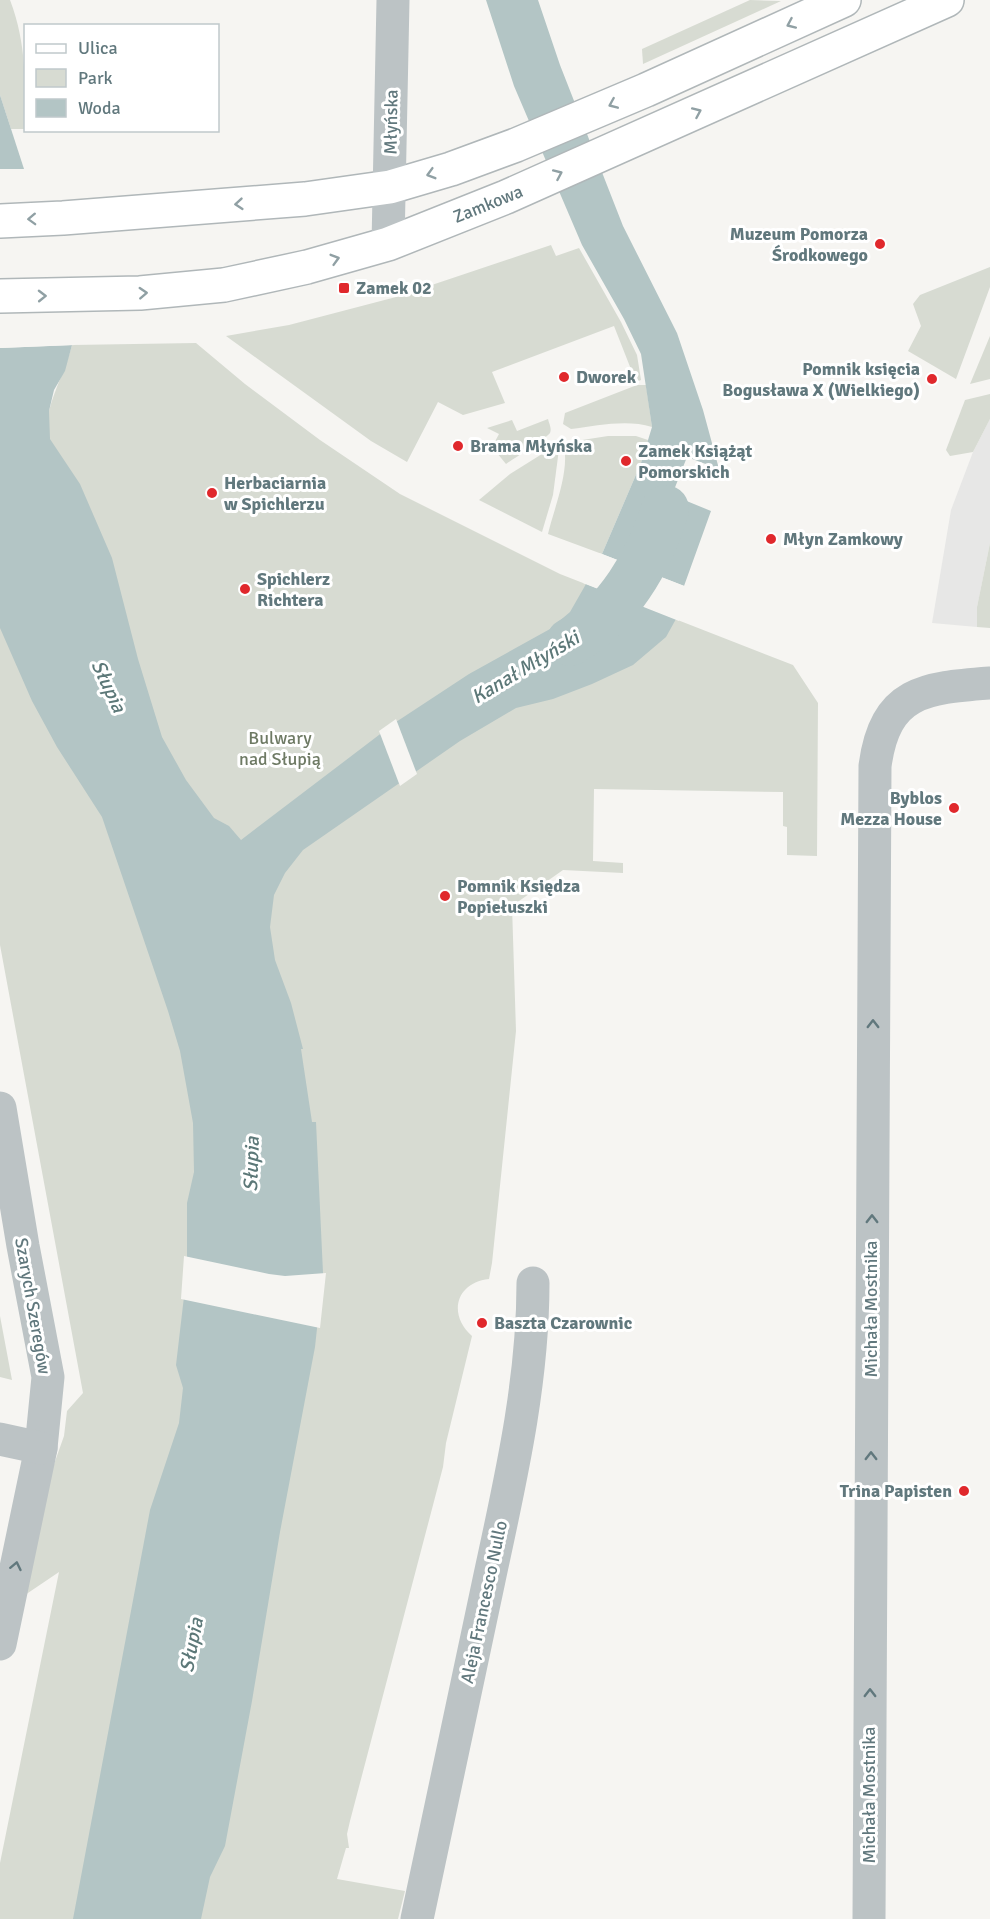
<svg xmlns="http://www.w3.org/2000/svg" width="990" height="1919" font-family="Signika,sans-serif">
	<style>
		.built { fill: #e7e7e6 }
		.green { fill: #d7dbd2 }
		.water { fill: #b3c5c5 }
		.pier { fill: #f6f5f2 }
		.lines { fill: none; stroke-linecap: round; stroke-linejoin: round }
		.canal { stroke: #b3c5c5; stroke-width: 48 }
		.major-casing { stroke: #b0b7b9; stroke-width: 36 }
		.minor { stroke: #bcc3c5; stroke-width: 33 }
		.major { stroke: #fff; stroke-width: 33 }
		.oneway { stroke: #90a0a4 }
		.oneway2 { stroke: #61787d }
		.poi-dot { fill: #e0282c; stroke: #fff; stroke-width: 2 }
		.labels { text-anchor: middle; stroke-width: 6; stroke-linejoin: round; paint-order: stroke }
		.street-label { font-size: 18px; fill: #61787d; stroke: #fff }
		.poi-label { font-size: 18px; font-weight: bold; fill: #61787d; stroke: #fff; text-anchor: start }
		.park-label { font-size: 18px; fill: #6e7a64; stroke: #fff }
		.water-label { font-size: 20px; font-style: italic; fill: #5c7878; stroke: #fff }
	</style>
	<rect width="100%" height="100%" fill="#f6f5f2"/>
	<path class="built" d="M990 419V543L977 607V627L932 623 951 510 973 452Z"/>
	<g class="green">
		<path d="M0 0H10C27 45 25 82 25 129H11L0 95Z"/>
		<path d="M750 0 781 1 643 64 642 49Z"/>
		<path d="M551 245 556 256 579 248 621 322 637 355 641 380 636 382 614 326 492 372 505 403 463 415 438 402 407 462 371 441 226 336 289 325 396 297Z"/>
		<path d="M990 267V287L956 379 908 351 921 326 913 304 920 295Z"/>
		<path d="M990 336V379L970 384Z"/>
		<path d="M196 343 245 384 320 440 400 494 560 574 793 665 818 703 817 856 787 855V827L783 826V792L594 789 593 861 623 863V873L563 870 512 906 516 1031 492 1263 489 1279C455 1283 448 1315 472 1336L446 1443 443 1467 350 1821 347 1834 349 1848H346L337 1879 405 1891 398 1919H0V1863L59 1572 22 1597 53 1467 64 1436 67 1411 83 1393 0 945V413L49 411C55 388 66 368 72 345Z"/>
		<path d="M637 385H646L652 427C626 419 597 426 571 429L563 424 565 413Z"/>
		<path d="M990 394V419L973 452 950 456 946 450 965 400Z"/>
		<path d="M548 419C549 424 552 428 550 433 548 437 513 459 506 464L492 447 499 434 487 428 512 420 517 431Z"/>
		<path d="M608 436H636L648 440 641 463 602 554 548 534C554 508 571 469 563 443Z"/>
		<path d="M558 444 559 449 553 495 542 532 479 500 510 474Z"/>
		<path d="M990 543V628L977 627V607Z"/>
		<path d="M0 1316 12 1380 0 1377Z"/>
	</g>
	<g class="water">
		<path d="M486 0H538L560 65 623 226 677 333 703 410 719 469 687 457 672 495 711 511 684 586 602 554 641 463 652 427 641 354 624 319 582 245 514 86Z"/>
		<path d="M0 95 24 169H0Z"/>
		<path d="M72 345 65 371 54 390 49 411 50 439 80 484 112 558 138 659 162 737 186 780 214 818 229 826 241 840 396 722 469 674 550 629 570 612 586 584 676 619 666 637 633 665 592 684 553 699 516 708 460 741 303 850 285 873 274 895 270 927 275 960 291 1003 303 1049H301L312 1122H316L323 1273 315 1347 280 1532 252 1701 225 1846 210 1877 201 1919H73L150 1510 179 1423 183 1388 176 1365 187 1271V1203L194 1172 193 1123 180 1051 168 1011 102 817 57 747 32 701 0 628V348Z"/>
	</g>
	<g class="pier">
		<path d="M72 342 75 345 0 348V345Z"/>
		<path d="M599 553 602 554 687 587 683 589 601 557Z"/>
		<path d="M585 581 678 617 679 621 583 583Z"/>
		<path d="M396 719 417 774 400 786 379 731Z"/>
		<path d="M184 1256 269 1274 285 1276 326 1273 320 1328 181 1299Z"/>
	</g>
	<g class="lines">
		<path class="canal" d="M570 642C617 616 650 560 665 509"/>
		<g class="major-casing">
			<g id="major">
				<path d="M0 221 63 218 305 199 390 187 451 169 516 145 646 90 844 0"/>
				<path d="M0 296 140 293 224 285 307 267 388 244 506 197 947 0"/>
			</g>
		</g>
		<g class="minor">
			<path d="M388 244 393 0"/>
			<path d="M0 1108 23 1246 48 1377 41 1448 0 1644"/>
			<path d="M0 1439 41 1448"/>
			<path d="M417 1919C440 1806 464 1693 489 1580 510 1482 533 1384 533 1283"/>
			<path d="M869 1919 875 766C885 691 924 688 990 683"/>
		</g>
		<use href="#major" class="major"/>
	</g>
	<defs><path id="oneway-chevron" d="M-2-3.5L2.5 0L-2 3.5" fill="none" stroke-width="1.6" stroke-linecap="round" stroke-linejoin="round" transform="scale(1.5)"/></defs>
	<g class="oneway">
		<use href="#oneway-chevron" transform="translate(791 24) rotate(156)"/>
		<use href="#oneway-chevron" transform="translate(613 104) rotate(157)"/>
		<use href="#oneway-chevron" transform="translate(697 112) rotate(-24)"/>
		<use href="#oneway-chevron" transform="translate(431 174) rotate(164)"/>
		<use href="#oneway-chevron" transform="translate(558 174) rotate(-24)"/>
		<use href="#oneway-chevron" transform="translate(239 204) rotate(175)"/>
		<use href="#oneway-chevron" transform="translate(32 219) rotate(178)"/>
		<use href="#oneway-chevron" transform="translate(335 259) rotate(-16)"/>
		<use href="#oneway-chevron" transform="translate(143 293) rotate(-3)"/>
		<use href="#oneway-chevron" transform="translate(42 296) rotate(-1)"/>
	</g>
	<g class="oneway2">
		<use href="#oneway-chevron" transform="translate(873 1024) rotate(-90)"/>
		<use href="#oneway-chevron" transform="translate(872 1219) rotate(-90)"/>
		<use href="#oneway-chevron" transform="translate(871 1456) rotate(-90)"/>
		<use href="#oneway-chevron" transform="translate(16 1566) rotate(-78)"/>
		<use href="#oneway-chevron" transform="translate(870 1693) rotate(-90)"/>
	</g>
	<g class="poi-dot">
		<circle cx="880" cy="244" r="6"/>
		<rect x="338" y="282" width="12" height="12" rx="3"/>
		<circle cx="564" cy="377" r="6"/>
		<circle cx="932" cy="379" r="6"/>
		<circle cx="458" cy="446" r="6"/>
		<circle cx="626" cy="461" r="6"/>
		<circle cx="212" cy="493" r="6"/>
		<circle cx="771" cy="539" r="6"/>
		<circle cx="245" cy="589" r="6"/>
		<circle cx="954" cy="808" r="6"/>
		<circle cx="445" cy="896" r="6"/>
		<circle cx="482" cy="1323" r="6"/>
		<circle cx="964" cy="1491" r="6"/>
	</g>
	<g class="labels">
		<g class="street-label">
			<text transform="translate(391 122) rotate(-89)" y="6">Młyńska</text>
			<text transform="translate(488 204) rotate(-22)" y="6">Zamkowa</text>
			<text transform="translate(33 1306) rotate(80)" y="6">Szarych Szeregów</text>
			<text transform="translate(871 1309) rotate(-90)" y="6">Michała Mostnika</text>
			<text transform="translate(484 1602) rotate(-78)" y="6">Aleja Francesco Nullo</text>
			<text transform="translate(869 1795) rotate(-90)" y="6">Michała Mostnika</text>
		</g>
		<g class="poi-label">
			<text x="868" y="240" text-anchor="end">Muzeum Pomorza<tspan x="868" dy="21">Środkowego</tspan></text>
			<text x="356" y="294">Zamek 02</text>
			<text x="920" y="375" text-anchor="end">Pomnik księcia<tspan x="920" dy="21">Bogusława X (Wielkiego)</tspan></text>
			<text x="576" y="383">Dworek</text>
			<text x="470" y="452">Brama Młyńska</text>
			<text x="638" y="457">Zamek Książąt<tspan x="638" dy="21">Pomorskich</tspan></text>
			<text x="224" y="489">Herbaciarnia<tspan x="224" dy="21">w Spichlerzu</tspan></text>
			<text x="783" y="545">Młyn Zamkowy</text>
			<text x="257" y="585">Spichlerz<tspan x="257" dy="21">Richtera</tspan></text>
			<text x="942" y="804" text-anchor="end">Byblos<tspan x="942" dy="21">Mezza House</tspan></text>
			<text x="457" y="892">Pomnik Księdza<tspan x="457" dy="21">Popiełuszki</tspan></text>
			<text x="494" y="1329">Baszta Czarownic</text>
			<text x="952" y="1497" text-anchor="end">Trina Papisten</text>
		</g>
		<g class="park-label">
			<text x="280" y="744">Bulwary<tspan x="280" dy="21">nad Słupią</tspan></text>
		</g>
		<g class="water-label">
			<text transform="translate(525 667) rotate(-31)" y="7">Kanał Młyński</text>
			<text transform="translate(109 686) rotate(65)" y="7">Słupia</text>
			<text transform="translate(251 1164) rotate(-88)" y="7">Słupia</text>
			<text transform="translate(191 1645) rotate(-79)" y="7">Słupia</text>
		</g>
	</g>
	<rect x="24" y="24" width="195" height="108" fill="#ffffff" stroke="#c0c9cb" stroke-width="1.5"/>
	<rect x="36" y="44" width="30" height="9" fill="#ffffff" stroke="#c0c9cb" stroke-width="1.5"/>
	<text x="78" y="54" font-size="18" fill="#61787d">Ulica</text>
	<rect x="36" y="69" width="30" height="18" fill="#d7dbd2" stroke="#c0c9cb" stroke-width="1.5"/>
	<text x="78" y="84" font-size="18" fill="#61787d">Park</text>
	<rect x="36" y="99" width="30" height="18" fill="#b3c5c5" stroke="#c0c9cb" stroke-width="1.5"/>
	<text x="78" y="114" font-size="18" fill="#61787d">Woda</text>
</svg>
